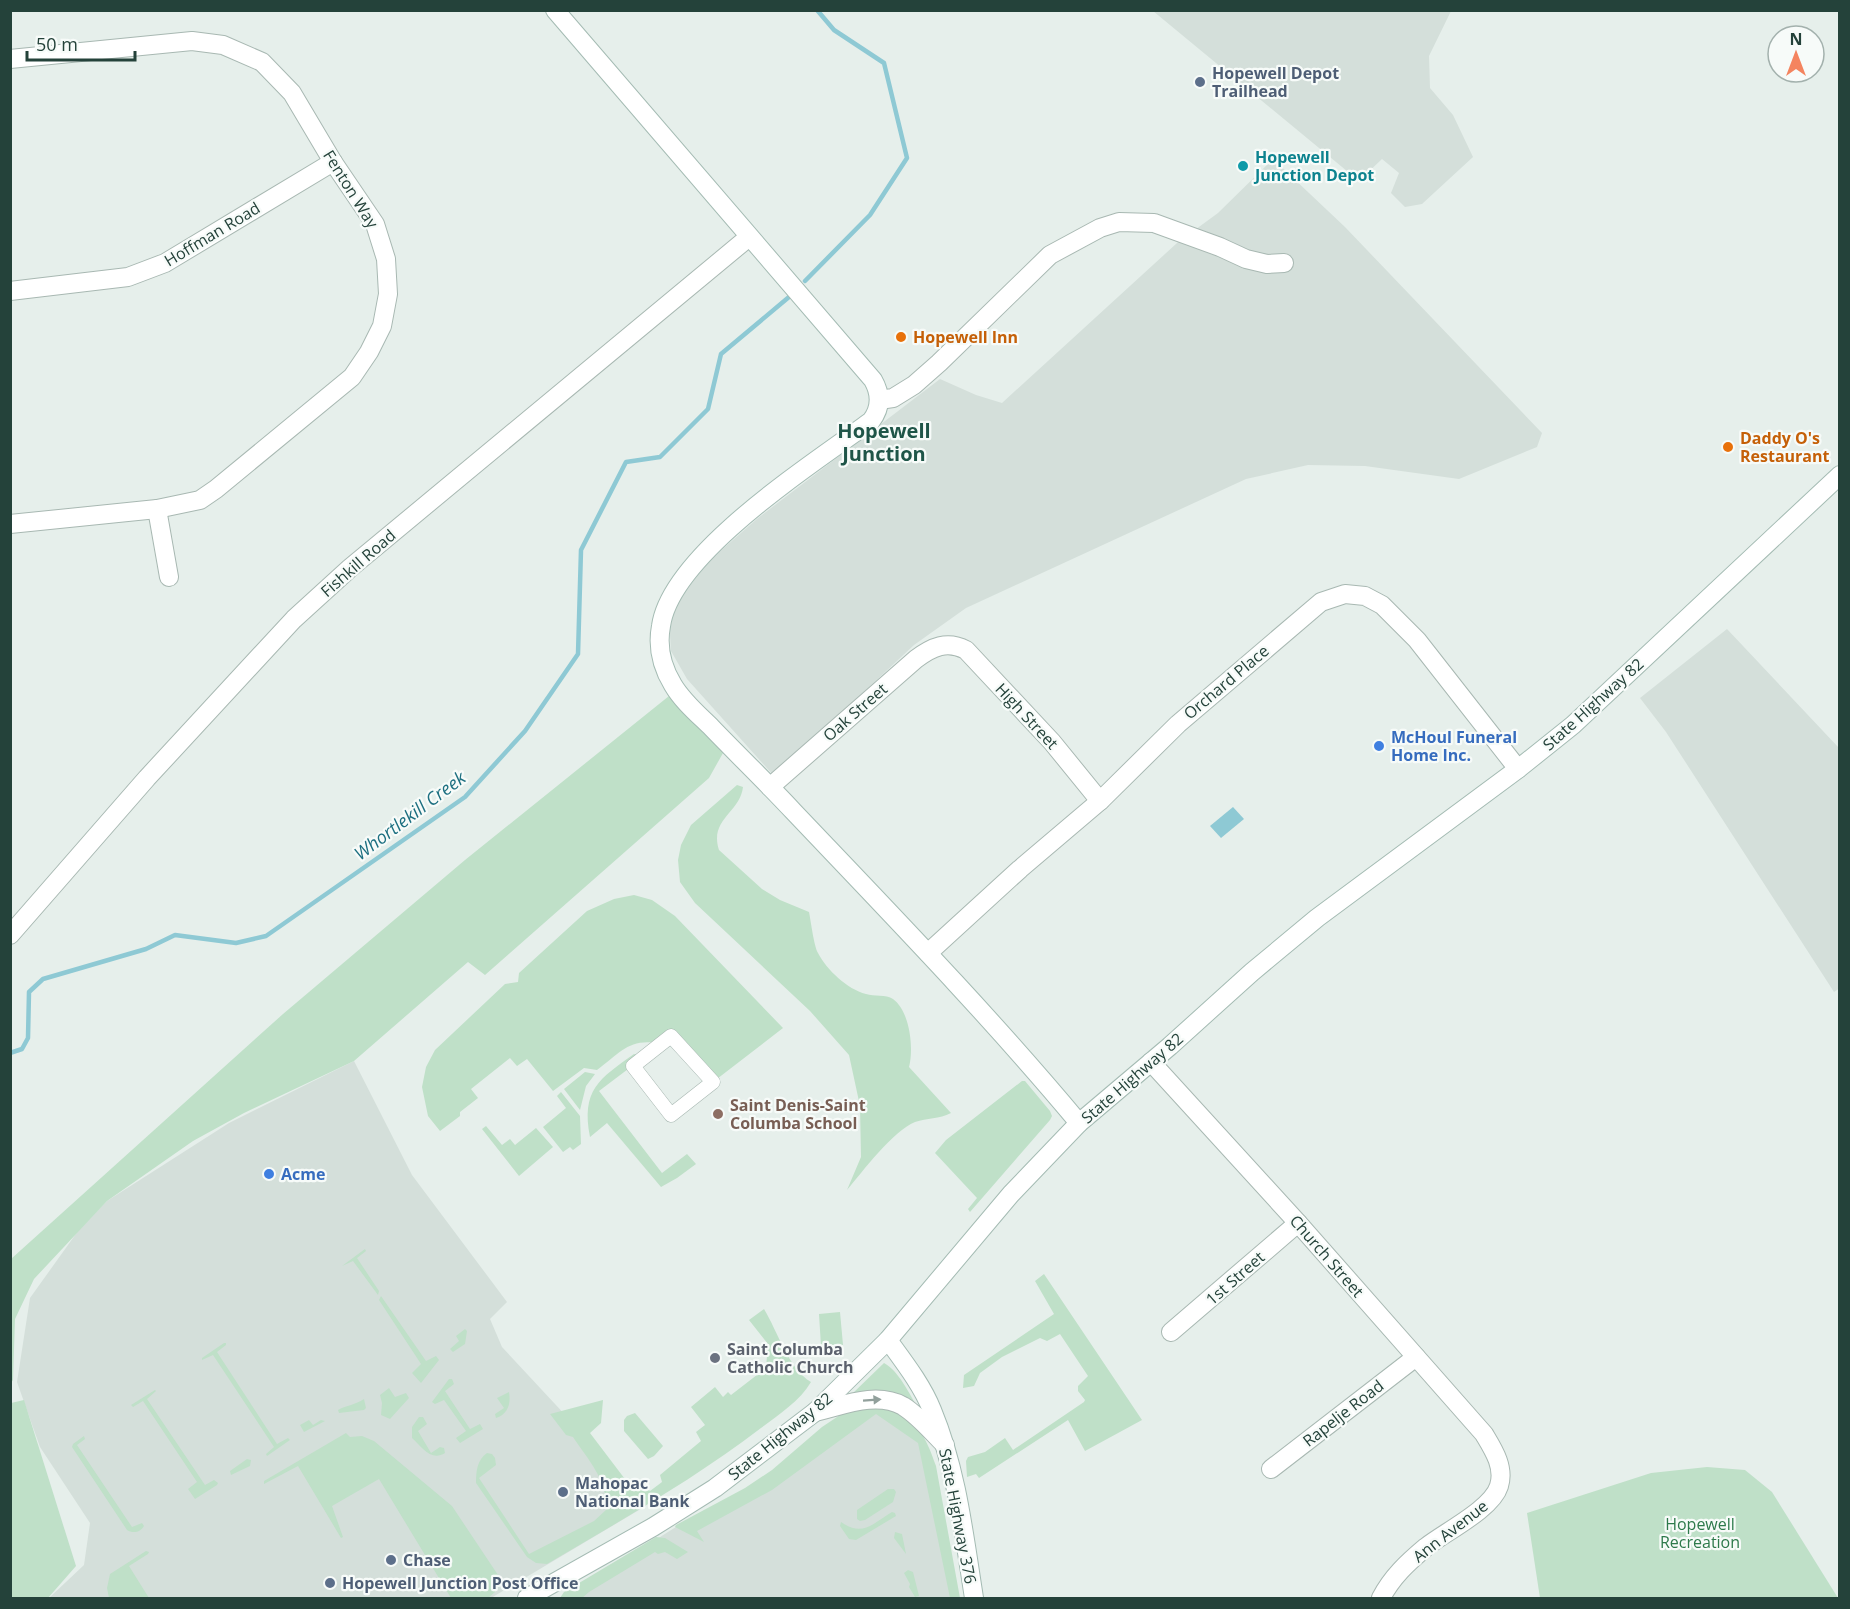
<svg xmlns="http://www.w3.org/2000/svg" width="1850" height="1609" font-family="'Open Sans',sans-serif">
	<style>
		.built { fill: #d4dfda }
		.green { fill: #bfe0c8 }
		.water { fill: #8ec9d4 }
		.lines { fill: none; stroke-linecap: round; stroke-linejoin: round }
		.stream { stroke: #8ec9d4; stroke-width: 4.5 }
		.pedestrian-casing { stroke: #a8b8b2; stroke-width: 15 }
		.minor-casing { stroke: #a8b8b2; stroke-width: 20 }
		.tertiary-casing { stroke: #a8b8b2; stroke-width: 20 }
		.secondary-casing { stroke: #a4bbb3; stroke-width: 20 }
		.pedestrian { stroke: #fff; stroke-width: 14 }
		.minor { stroke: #fff; stroke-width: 18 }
		.tertiary { stroke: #fff; stroke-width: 18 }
		.secondary { stroke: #fff; stroke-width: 18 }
		.oneway { fill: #92a09c }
		.service-dot { fill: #5c6f8a; stroke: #f7fbf9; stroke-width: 2 }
		.culture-dot { fill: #0f9aa8; stroke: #f7fbf9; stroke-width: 2 }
		.food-dot { fill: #e8710a; stroke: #f7fbf9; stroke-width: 2 }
		.shop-dot { fill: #3f7fe0; stroke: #f7fbf9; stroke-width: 2 }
		.education-dot { fill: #8d6e63; stroke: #f7fbf9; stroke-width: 2 }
		.worship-dot { fill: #6b7280; stroke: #f7fbf9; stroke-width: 2 }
		.labels { text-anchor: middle; stroke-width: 4.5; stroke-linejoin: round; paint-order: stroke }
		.service-label { font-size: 16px; font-weight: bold; fill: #4e5e75; stroke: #f7fbf9; text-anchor: start }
		.culture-label { font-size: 16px; font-weight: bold; fill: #0d838f; stroke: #f7fbf9; text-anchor: start }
		.street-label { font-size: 16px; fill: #24423a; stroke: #f7fbf9 }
		.food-label { font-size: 16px; font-weight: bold; fill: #c56008; stroke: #f7fbf9; text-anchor: start }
		.shop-label { font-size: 16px; font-weight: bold; fill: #366cbe; stroke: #f7fbf9; text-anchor: start }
		.education-label { font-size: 16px; font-weight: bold; fill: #785e54; stroke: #f7fbf9; text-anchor: start }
		.worship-label { font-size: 16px; font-weight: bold; fill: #5b616d; stroke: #f7fbf9; text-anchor: start }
		.park-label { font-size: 16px; fill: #2d7a4b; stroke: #f7fbf9 }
		.water-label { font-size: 18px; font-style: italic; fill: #1c6f80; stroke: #f7fbf9 }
		.quarter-label { font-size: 20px; font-weight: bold; fill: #1f5548; stroke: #f7fbf9 }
	</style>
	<rect width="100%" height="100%" fill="#e6efeb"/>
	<g class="built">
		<path d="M1153 11H1451L1429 56 1430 88 1453 115 1473 157 1422 204 1405 207 1391 193 1399 173 1382 159 1359 181Z"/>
		<path d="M1273 159 1345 227 1542 433 1537 447 1459 479 1365 466 1308 465 1246 479 966 608 914 645 774 776 687 679 671 651 669 620 684 593 709 561 758 518 940 379 976 395 1002 403 1177 243 1218 213Z"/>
		<path d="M1727 629 1839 748 1840 988 1834 992 1666 732 1640 698Z"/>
		<path d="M354 1061 412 1175 507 1302 490 1319 502 1347 582 1433 639 1510 491 1598H49L84 1565 90 1523 40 1447 17 1382 30 1298 78 1231 107 1201 229 1123Z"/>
		<path d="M874 1408 919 1436 958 1598H564L679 1525 754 1488Z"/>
	</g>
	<g class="green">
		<path d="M669 696 718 743 723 753 709 778 485 975 468 962 354 1061 244 1113 193 1141 107 1201 34 1279 15 1319 13 1380 11 1383V1259L283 1014 465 860Z"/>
		<path d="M737 785 743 787C740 813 709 819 719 850L762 889 780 900 809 912C811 922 814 946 818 953 827 970 847 989 866 994 874 997 886 994 893 999 910 1011 914 1049 909 1067L951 1113C939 1119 927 1118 915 1122 893 1131 863 1171 847 1190L861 1157 860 1106 849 1055 810 1011 695 903 680 882 678 860 681 845 691 825Z"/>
		<path d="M634 895 652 900 675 916 783 1028 713 1082 671 1037 662 1044C630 1037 621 1052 597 1070L584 1068 553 1091 527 1059 517 1066 510 1058 471 1089 478 1098 460 1112V1116L440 1131 428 1116 422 1087 426 1067 435 1050 505 984 518 982 519 973 587 911 614 899Z"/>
		<path d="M634 1054 644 1057 599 1091 662 1173 687 1154 696 1164 677 1178 661 1187 607 1123 590 1137C581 1090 599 1079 634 1054Z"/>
		<path d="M585 1072 595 1074 586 1086 580 1110 564 1089Z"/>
		<path d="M1022 1081H1025L1050 1111 1052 1116 1050 1120 970 1212 968 1209 977 1198 935 1153 946 1140Z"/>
		<path d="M561 1092 580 1116 581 1144 573 1150 570 1147 563 1152 543 1127 566 1108 557 1096Z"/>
		<path d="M486 1126 502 1145 510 1139 515 1145 536 1128 553 1147 519 1176 482 1129Z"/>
		<path d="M365 1249 366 1251 357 1258 379 1291 378 1295 353 1261 342 1266Z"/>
		<path d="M1044 1274 1142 1420 1085 1451 1068 1420 979 1478 976 1474 967 1477 966 1461 968 1457 985 1452 1005 1438 1013 1450 1084 1402 1085 1400 1078 1391V1386L1088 1376 1060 1334 1047 1341 1040 1338 1002 1357 980 1373 974 1386 963 1388 964 1375 1054 1314 1035 1281Z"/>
		<path d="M381 1296 426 1361 436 1356 439 1360 421 1383 412 1373 421 1364 379 1300Z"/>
		<path d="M764 1309C778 1332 788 1368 811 1382 800 1401 778 1415 761 1428 693 1480 620 1521 547 1564L536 1563 527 1557 476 1483C476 1471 477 1460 487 1453L492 1454 495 1458 496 1465 479 1478 529 1554 594 1521 607 1509C606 1478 589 1461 573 1437L566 1435 550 1414 603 1400 601 1423 590 1433 634 1491 643 1484 650 1491 662 1482 660 1475 701 1441 696 1432 705 1425 691 1407 715 1387 723 1397 728 1392 731 1395 766 1368 768 1344 749 1320Z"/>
		<path d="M840 1312 843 1345 821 1346 819 1314Z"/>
		<path d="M465 1329 467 1331 465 1344 453 1352 450 1349 459 1341 456 1336Z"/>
		<path d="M224 1343H226V1345L217 1352 277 1444 288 1438 290 1440 267 1456 266 1454 274 1447 213 1355 202 1360V1358Z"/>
		<path d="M884 1363C899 1371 910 1395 919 1410L852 1394Z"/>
		<path d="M449 1379H452L454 1384 445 1391 470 1429 480 1424 483 1429 460 1443 456 1438 466 1431 444 1400 435 1404 432 1402Z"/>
		<path d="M389 1388 395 1397 406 1393 409 1398 390 1419 381 1415 382 1403 380 1395Z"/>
		<path d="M155 1390 156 1391 147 1399 205 1485 214 1480 218 1483 217 1485 195 1499 188 1489 197 1482 143 1401 133 1407 131 1405Z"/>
		<path d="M509 1392C511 1404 508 1414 496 1418L495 1414 504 1408 497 1398Z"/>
		<path d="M364 1399 366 1408 364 1410 339 1413 338 1410C347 1405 355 1405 364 1399Z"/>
		<path d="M24 1400 76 1566 48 1598H11V1403Z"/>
		<path d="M879 1406C888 1409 899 1412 906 1417 922 1427 930 1449 936 1466L960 1598H950L918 1443 876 1414 772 1490 697 1531 704 1542 675 1527 676 1525 745 1488 772 1470 822 1427 846 1411Z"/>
		<path d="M635 1413 663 1446 654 1456 648 1459 624 1431V1420L627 1416Z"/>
		<path d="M419 1417H423L427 1424 418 1431 431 1453 440 1447 444 1448 445 1453C431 1462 422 1447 412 1438V1427Z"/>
		<path d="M309 1420 313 1425 321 1420 325 1421 304 1432 300 1425Z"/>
		<path d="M346 1433 350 1437 362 1436 374 1441 452 1506 498 1575 495 1592 488 1598H451L379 1479 332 1506 343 1537 341 1538 298 1466 264 1484V1481Z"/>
		<path d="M84 1436 85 1439 77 1445 132 1527 142 1523 144 1526C141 1532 133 1534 127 1530L72 1447 73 1444Z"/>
		<path d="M247 1459 251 1460 250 1466 231 1475 230 1471Z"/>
		<path d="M1707 1467 1745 1470 1772 1492 1838 1598H1540L1527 1513 1651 1473Z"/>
		<path d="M888 1489H894L896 1492 893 1502 865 1520 860 1521 857 1519V1510Z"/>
		<path d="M892 1512 895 1513 896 1516 856 1540 849 1539 840 1526 841 1522C863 1537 872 1524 892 1512Z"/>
		<path d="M895 1532 902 1534 906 1554 894 1538Z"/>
		<path d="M656 1537 665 1538 688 1552 677 1559 665 1552 658 1554 655 1552 589 1592 582 1598H560L564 1592Z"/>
		<path d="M146 1551 149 1552 148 1554 129 1566 149 1598H109L107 1588 110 1574Z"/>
		<path d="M908 1570 913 1572 919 1596 915 1597 909 1587 910 1584 904 1573Z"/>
	</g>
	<path class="water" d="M1233 807 1244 819 1221 838 1210 826Z"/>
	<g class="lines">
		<g class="stream">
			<path d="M805 281 870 215 907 158 884 63 834 30 817 10"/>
			<path d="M10 1053 22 1049 28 1038 29 992 43 979 146 949 175 935 236 943 266 936 465 797 525 731 578 654 581 550 626 462 660 457 708 409 721 354 789 297"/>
		</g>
		<g class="pedestrian-casing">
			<path id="pedestrian" d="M671 1036 713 1082 671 1115 633 1066Z"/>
		</g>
		<g class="minor-casing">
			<g id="minor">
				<path d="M10 59 192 41 223 45 262 62 292 93 333 162 375 224 386 259 388 294 382 326 369 352 352 377 216 489 200 500 157 509 10 524"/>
				<path d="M10 291 128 277 165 263 333 162"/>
				<path d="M879 400 893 398 914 385 939 363 1050 255 1100 228 1119 222 1154 223 1220 247 1246 259 1267 264 1284 263"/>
				<path d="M157 509 169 577"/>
				<path d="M770 787 916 659C932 647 947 640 966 650L1052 742 1100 801"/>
				<path d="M10 935 147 778 294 619 350 568 749 237"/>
				<path d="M928 953 1020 869 1100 801 1178 724 1321 602 1345 594 1365 596 1382 605 1417 640 1518 769"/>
				<path d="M1151 1062 1298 1223 1484 1434C1493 1449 1505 1467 1499 1486 1492 1509 1445 1532 1426 1547 1407 1563 1392 1577 1381 1598"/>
				<path d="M1171 1332 1298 1223"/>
				<path d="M1271 1469 1416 1357"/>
			</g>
		</g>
		<g class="tertiary-casing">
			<path id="tertiary" d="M815 1412C842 1406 876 1391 903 1406 919 1416 932 1432 945 1445"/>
		</g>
		<g class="secondary-casing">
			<g id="secondary">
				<path d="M555 10 873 380C881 394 881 408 871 421 814 463 671 554 661 626 657 647 662 667 673 685 683 702 699 715 712 728 739 756 767 783 793 811 890 913 989 1015 1079 1123"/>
				<path d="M888 1340C904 1362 922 1385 932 1410 957 1470 964 1535 974 1598"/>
				<path d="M527 1598 653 1527 715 1488 815 1412 888 1340 1011 1194 1079 1123 1170 1046 1252 972 1317 918 1518 769 1573 725 1840 475"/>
			</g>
		</g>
		<use href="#pedestrian" class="pedestrian"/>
		<use href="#minor" class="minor"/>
		<use href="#tertiary" class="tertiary"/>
		<use href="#secondary" class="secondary"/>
	</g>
	<defs><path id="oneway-solid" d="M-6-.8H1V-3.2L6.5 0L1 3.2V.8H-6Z" transform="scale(1.5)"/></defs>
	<use class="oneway" href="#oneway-solid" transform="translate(872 1400) rotate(-4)"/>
	<g class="service-dot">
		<circle cx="1200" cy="82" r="6"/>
		<circle cx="563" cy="1492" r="6"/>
		<circle cx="391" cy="1560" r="6"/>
		<circle cx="330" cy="1583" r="6"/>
	</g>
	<circle class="culture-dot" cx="1243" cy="166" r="6"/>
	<g class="food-dot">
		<circle cx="901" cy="337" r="6"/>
		<circle cx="1728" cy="447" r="6"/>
	</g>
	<g class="shop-dot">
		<circle cx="1379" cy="746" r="6"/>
		<circle cx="269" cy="1174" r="6"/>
	</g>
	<circle class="education-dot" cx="718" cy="1114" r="6"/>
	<circle class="worship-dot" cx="715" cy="1358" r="6"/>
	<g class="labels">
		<g class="service-label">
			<text x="1212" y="79">Hopewell Depot<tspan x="1212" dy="18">Trailhead</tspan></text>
			<text x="575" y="1489">Mahopac<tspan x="575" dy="18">National Bank</tspan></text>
			<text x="403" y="1566">Chase</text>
			<text x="342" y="1589">Hopewell Junction Post Office</text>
		</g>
		<g class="culture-label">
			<text x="1255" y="163">Hopewell<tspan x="1255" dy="18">Junction Depot</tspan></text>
		</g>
		<g class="street-label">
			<text transform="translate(351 189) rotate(58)" y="6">Fenton Way</text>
			<text transform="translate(212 234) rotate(-31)" y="6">Hoffman Road</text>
			<text transform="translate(358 563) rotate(-41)" y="6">Fishkill Road</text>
			<text transform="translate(1226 682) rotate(-40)" y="6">Orchard Place</text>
			<text transform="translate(1593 704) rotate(-42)" y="6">State Highway 82</text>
			<text transform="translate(855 712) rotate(-41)" y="6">Oak Street</text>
			<text transform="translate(1027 716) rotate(47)" y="6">High Street</text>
			<text transform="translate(1132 1078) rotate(-41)" y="6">State Highway 82</text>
			<text transform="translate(1327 1256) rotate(49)" y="6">Church Street</text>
			<text transform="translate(1235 1278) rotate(-41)" y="6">1st Street</text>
			<text transform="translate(1343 1413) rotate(-38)" y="6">Rapelje Road</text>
			<text transform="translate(780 1436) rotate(-39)" y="6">State Highway 82</text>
			<text transform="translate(958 1516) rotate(79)" y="6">State Highway 376</text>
			<text transform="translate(1450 1531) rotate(-38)" y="6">Ann Avenue</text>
		</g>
		<g class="food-label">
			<text x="913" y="343">Hopewell Inn</text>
			<text x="1740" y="444">Daddy O's<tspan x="1740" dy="18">Restaurant</tspan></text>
		</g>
		<g class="shop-label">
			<text x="1391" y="743">McHoul Funeral<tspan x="1391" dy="18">Home Inc.</tspan></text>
			<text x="281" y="1180">Acme</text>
		</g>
		<g class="education-label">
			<text x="730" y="1111">Saint Denis-Saint<tspan x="730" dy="18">Columba School</tspan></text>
		</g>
		<g class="worship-label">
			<text x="727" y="1355">Saint Columba<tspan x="727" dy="18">Catholic Church</tspan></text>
		</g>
		<g class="park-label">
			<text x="1700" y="1530">Hopewell<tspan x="1700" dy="18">Recreation</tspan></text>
		</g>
		<g class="water-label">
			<text transform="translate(410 816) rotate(-37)" y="6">Whortlekill Creek</text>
		</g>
		<g class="quarter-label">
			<text x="884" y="438">Hopewell<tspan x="884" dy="23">Junction</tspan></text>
		</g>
	</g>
	<rect width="1850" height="1609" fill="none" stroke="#24423a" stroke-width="24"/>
	<g transform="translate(1796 54)"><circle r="28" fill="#f7fbf9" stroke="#a3b1ad" stroke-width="1.5"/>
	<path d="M0-4.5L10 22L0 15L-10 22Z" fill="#f4845f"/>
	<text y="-9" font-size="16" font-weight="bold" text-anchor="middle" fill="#24423a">N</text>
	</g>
	<path d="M27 51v9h108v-9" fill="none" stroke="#24423a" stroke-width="3"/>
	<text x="36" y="51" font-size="18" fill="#24423a" stroke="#f7fbf9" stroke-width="4.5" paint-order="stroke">50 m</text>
</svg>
